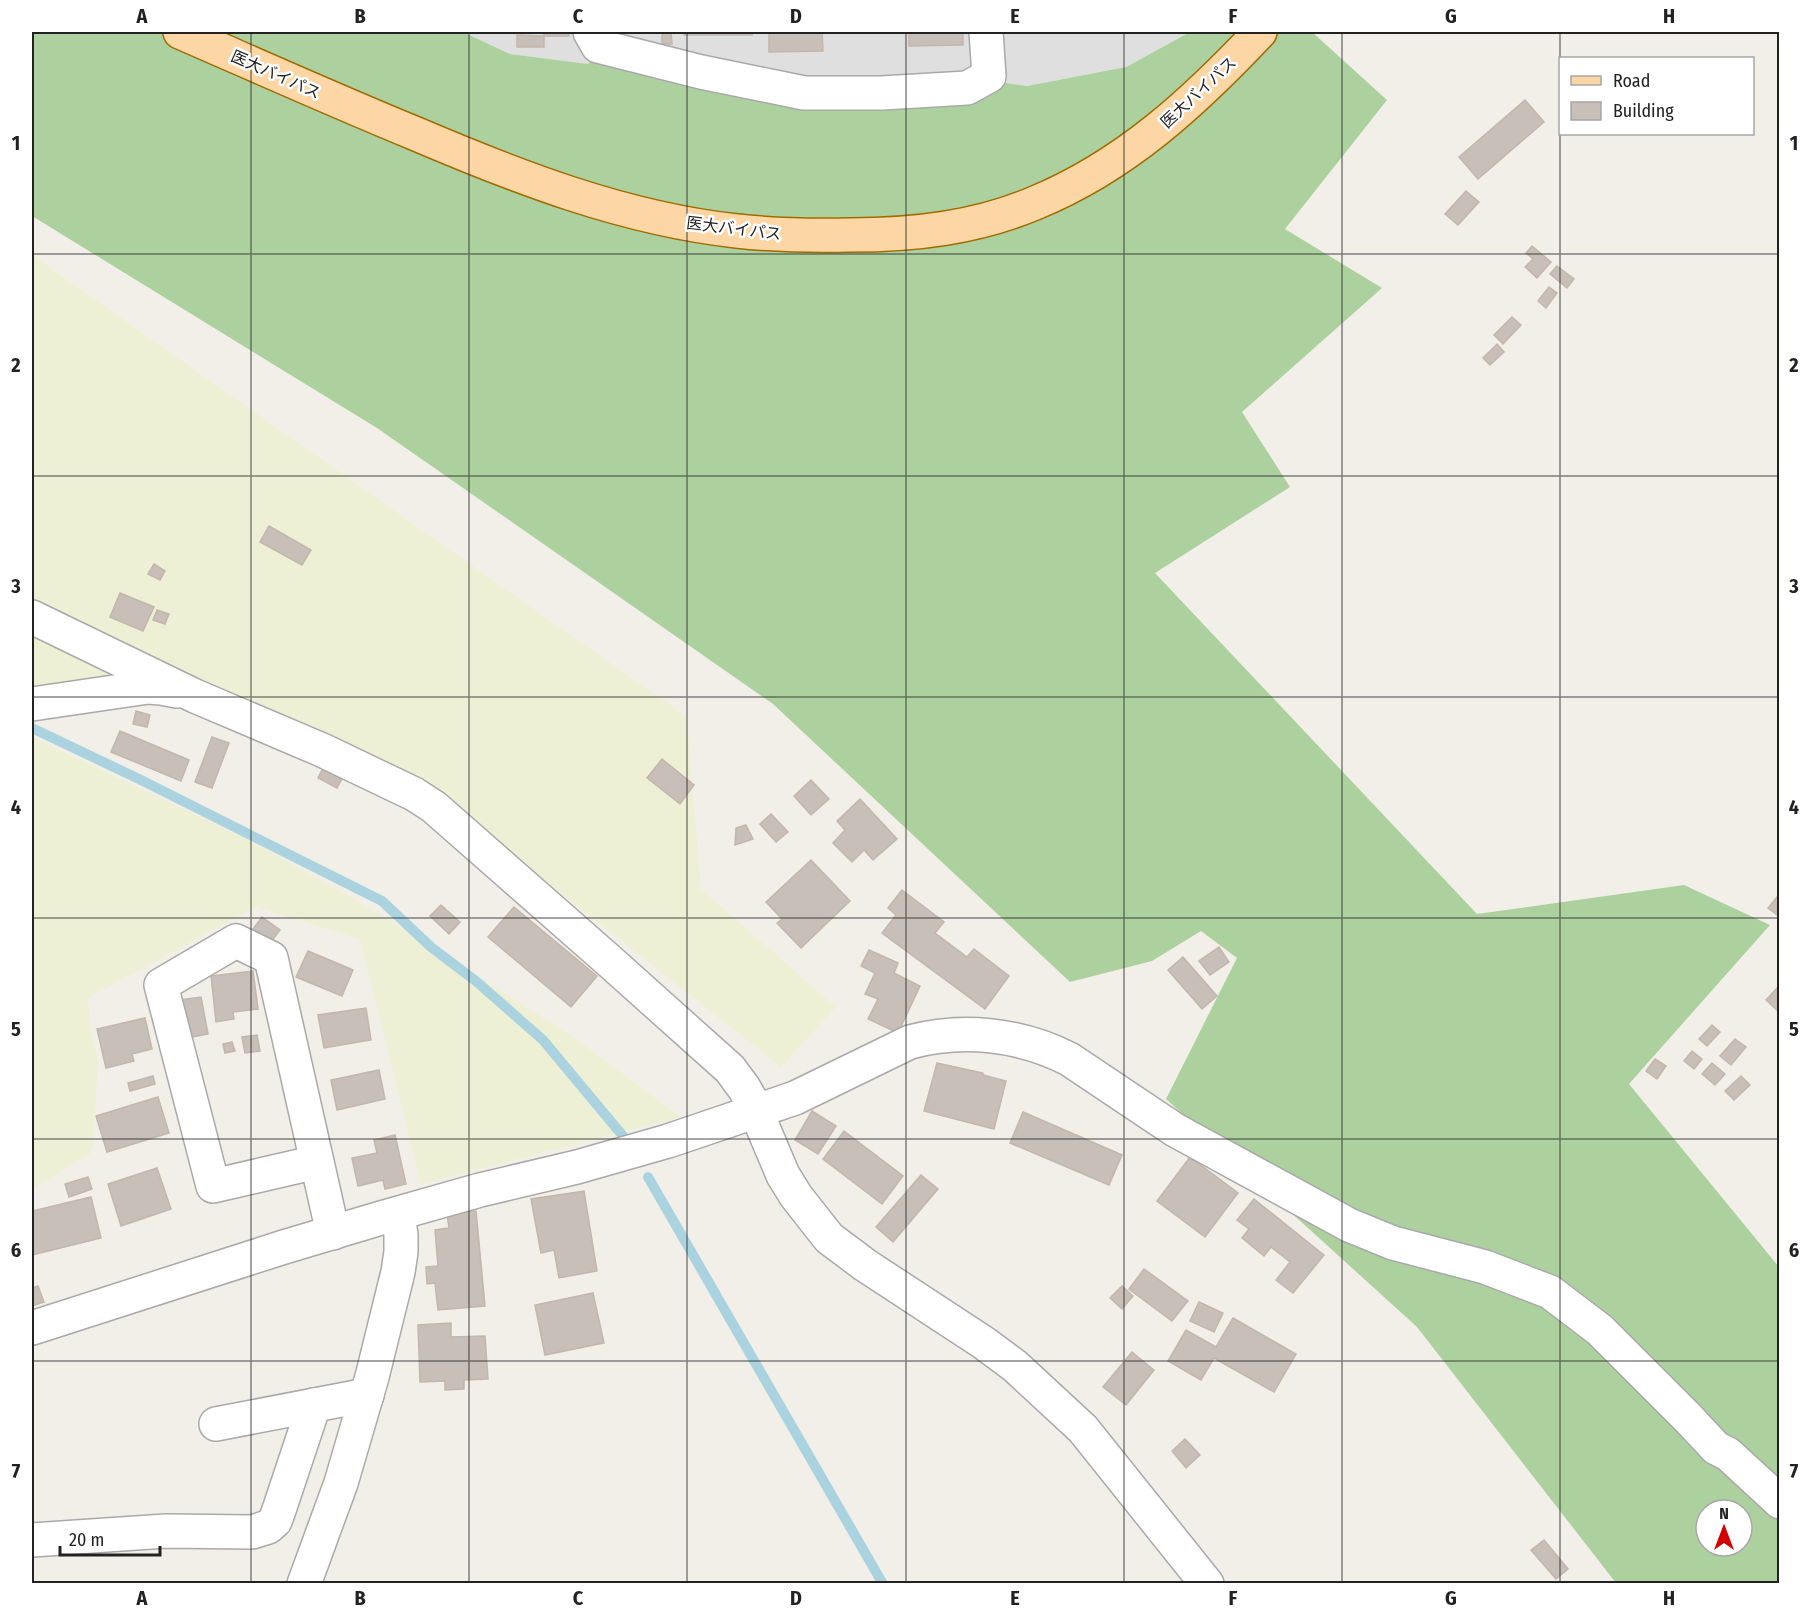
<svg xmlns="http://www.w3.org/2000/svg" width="1811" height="1615" font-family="'Fira Sans Condensed','Noto Sans JP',sans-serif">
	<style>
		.residential { fill: #e0dfdf }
		.farmland { fill: #eef0d5 }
		.forest { fill: #add19e; fill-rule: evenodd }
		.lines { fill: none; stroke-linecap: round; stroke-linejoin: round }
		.stream { stroke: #aad3df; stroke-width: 10 }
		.building { fill: #c7bfb8; stroke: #c4b6ab; stroke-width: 1.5 }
		.minor-casing { stroke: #a9a9a9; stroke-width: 36 }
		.major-casing { stroke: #a06b00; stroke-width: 36 }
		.minor { stroke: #fff; stroke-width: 33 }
		.major { stroke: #fcd6a4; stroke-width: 33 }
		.grid { fill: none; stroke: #222; stroke-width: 1.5; stroke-opacity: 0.55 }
		.labels { text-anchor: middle; stroke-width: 5; stroke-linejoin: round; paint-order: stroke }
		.street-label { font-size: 16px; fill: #222; stroke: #fff }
		.neatline { fill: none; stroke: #222; stroke-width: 2 }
		.grid-label { font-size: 20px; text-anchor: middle; font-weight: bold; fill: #222 }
	</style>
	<rect width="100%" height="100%" fill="#f2efe9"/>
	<g class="residential">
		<path d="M463 32H582L592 49 588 64 510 54Z"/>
		<path d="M598 32H1190L1126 67 1027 86 992 81 804 84Z"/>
	</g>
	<g class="farmland">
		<path d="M32 255 687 717 701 889 836 1007 781 1067 429 789 32 604Z"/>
		<path d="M32 628 111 672 107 678 32 693Z"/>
		<path d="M32 737 249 840 391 920 576 1039 681 1117 421 1184 360 939 256 907 88 998 91 1032 98 1061 93 1147 89 1155 32 1189Z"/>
	</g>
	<path class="forest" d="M32 32H463L510 54 588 64 598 46 704 77 992 81 1027 86 1126 67 1190 32H1312L1387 100 1285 229 1382 288 1242 412 1290 487 1155 573 1477 914 1684 885 1770 925 1629 1084 1779 1267V1583H1616L1417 1327 1166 1099 1237 958 1201 931 1152 961 1070 982 773 704 377 428 32 216ZM1706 1510H1742V1546H1706Z"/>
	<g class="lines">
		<g class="stream">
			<path d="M32 728 141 780 382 901 431 947 477 982 543 1040 623 1136"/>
			<path d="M648 1177 883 1584"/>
		</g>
	</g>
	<g class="building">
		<rect x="544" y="32" width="25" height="4"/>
		<path d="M662 32H671L672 44H662Z"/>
		<rect x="684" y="32" width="68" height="3"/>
		<path d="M769 32H822L823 51 769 52Z"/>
		<path d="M909 32H963V45L909 46Z"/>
		<path d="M517 35 544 36V47H517Z"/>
		<path d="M1525 100 1544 122 1478 179 1459 157Z"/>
		<path d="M1466 191 1479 202 1458 225 1445 214Z"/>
		<path d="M1532 246 1551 262 1537 278 1525 267 1533 259 1526 253Z"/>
		<path d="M1557 266 1574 279 1567 288 1550 274Z"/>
		<path d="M1549 287 1557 293 1546 308 1538 301Z"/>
		<path d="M1512 317 1521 325 1503 344 1494 335Z"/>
		<path d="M1497 344 1504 352 1490 365 1483 358Z"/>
		<path d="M269 526 311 550 302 565 260 542Z"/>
		<path d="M154 564 165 571 160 580 148 574Z"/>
		<path d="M120 593 154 607 143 631 110 617Z"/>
		<path d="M157 610 169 614 165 624 153 620Z"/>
		<path d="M136 711 150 715 147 727 133 724Z"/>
		<path d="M120 731 189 760 181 781 111 752Z"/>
		<path d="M212 737 229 743 212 788 195 782Z"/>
		<path d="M662 759 694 785 680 804 647 778Z"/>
		<path d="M324 766 344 775 337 788 318 778Z"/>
		<path d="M811 780 829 799 811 815 794 796Z"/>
		<path d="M860 799 897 839 873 860 864 850 852 862 833 843 845 830 837 821Z"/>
		<path d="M771 814 788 832 776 842 760 824Z"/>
		<path d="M746 825 753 839 735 845 736 828Z"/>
		<path d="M811 860 850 901 801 948 777 923 782 919 766 902Z"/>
		<path d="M902 890 944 922 935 933 967 957 974 949 1009 976 985 1009 882 933 896 915 888 908Z"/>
		<path d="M1777 897 1780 899V917L1768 908Z"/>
		<path d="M441 905 460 922 449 934 430 916Z"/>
		<path d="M514 907 597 976 571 1007 488 937Z"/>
		<path d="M262 917 280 930 271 942 253 929Z"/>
		<path d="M1219 947 1229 962 1210 975 1199 961Z"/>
		<path d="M869 950 898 963 894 973 920 986 898 1033 868 1019 878 999 865 994 875 973 861 966Z"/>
		<path d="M308 951 353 970 342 996 296 977Z"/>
		<path d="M1183 957 1217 996 1202 1009 1168 970Z"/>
		<path d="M253 971 258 1009 233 1012 234 1019 216 1022 211 976Z"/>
		<path d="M1777 988 1780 991 1779 1012 1766 1000Z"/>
		<path d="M201 997 208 1034 187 1038 180 1000Z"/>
		<path d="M366 1008 371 1040 324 1048 318 1015Z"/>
		<path d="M145 1018 152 1049 132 1054 134 1061 106 1068 97 1029Z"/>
		<path d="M1712 1025 1720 1032 1707 1046 1699 1039Z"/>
		<path d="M257 1035 260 1051 245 1053 242 1037Z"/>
		<path d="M1735 1039 1746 1047 1731 1065 1720 1056Z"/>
		<path d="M232 1042 235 1051 225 1053 223 1044Z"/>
		<path d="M1692 1051 1702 1059 1694 1069 1684 1061Z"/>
		<path d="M1655 1059 1666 1066 1657 1079 1646 1071Z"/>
		<path d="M937 1063 983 1073V1075L1006 1081 994 1129 924 1111Z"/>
		<path d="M1712 1063 1725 1074 1715 1085 1702 1074Z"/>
		<path d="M379 1070 385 1099 337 1110 331 1080Z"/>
		<path d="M153 1076 155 1084 130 1091 128 1083Z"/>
		<path d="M1741 1076 1750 1085 1734 1100 1725 1091Z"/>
		<path d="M158 1097 169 1133 107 1152 96 1116Z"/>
		<path d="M812 1111 836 1126 818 1154 795 1140Z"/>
		<path d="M1023 1112 1122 1155 1109 1185 1010 1143Z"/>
		<path d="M844 1131 903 1176 882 1204 823 1159Z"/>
		<path d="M395 1135 406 1184 385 1189 383 1180 358 1186 352 1158 377 1153 374 1140Z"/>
		<path d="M1190 1157 1238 1193 1205 1237 1157 1201Z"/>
		<path d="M157 1168 171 1209 121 1226 108 1184Z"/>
		<path d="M921 1175 938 1189 893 1242 876 1227Z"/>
		<path d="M88 1177 92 1189 69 1197 65 1184Z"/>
		<path d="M584 1191 597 1271 559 1278 554 1250 541 1253 531 1199Z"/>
		<path d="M91 1197 101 1238 32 1255V1211Z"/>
		<path d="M1254 1199 1324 1255 1293 1293 1276 1280 1290 1262 1271 1247 1264 1256 1242 1238 1249 1229 1237 1220Z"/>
		<path d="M476 1211 485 1306 438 1310 435 1283 427 1284 426 1267 438 1266 435 1230 449 1228 447 1213Z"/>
		<path d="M1144 1269 1188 1301 1172 1321 1129 1289Z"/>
		<path d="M38 1286 44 1302 32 1306V1288Z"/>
		<path d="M1122 1286 1133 1296 1122 1309 1110 1298Z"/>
		<path d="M593 1293 604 1343 545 1355 535 1305Z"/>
		<path d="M1199 1302 1223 1313 1214 1332 1190 1321Z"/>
		<path d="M1233 1318 1296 1354 1274 1392 1214 1358 1201 1380 1168 1361 1186 1330 1216 1347Z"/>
		<path d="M451 1323V1337L485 1336 488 1379 464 1380V1389L445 1390V1381L420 1382 418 1325Z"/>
		<path d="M1132 1352 1154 1370 1126 1405 1103 1387Z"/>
		<path d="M1185 1439 1200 1455 1186 1468 1172 1451Z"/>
		<path d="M1544 1540 1568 1569 1556 1579 1531 1550Z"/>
	</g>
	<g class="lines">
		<g class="minor-casing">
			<g id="minor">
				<path d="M590 32 598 46 701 72 804 93H882L967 88 989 76 986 32"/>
				<path d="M32 617 195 696 322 750 414 794 434 807 606 958 730 1069 744 1088 753 1104 783 1175 796 1196 829 1238 865 1265 984 1343 1015 1366 1083 1429 1207 1584"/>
				<path d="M32 704 148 687 161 688 177 691"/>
				<path d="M317 1162 213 1186 161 985 236 941 271 958 333 1233"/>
				<path d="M32 1328 284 1247 381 1218 480 1190 577 1167 668 1141 795 1098 910 1042C963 1028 1020 1034 1069 1059L1175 1130 1349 1225 1393 1243 1485 1267 1550 1292 1600 1330 1687 1417 1716 1448 1728 1454 1780 1502"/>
				<path d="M216 1424 367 1395"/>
				<path d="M32 1540 166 1531 252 1532 268 1527 275 1521 279 1510 314 1405"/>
				<path d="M304 1584 341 1483 372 1377 398 1272 401 1252V1235L398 1214"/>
			</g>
		</g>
		<g class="major-casing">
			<path id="major" d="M180 32C258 66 336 101 414 133 517 177 625 219 737 231 774 235 812 236 850 235 914 235 976 228 1035 203 1125 166 1194 102 1260 32"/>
		</g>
		<use href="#minor" class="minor"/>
		<use href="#major" class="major"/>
	</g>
	<path class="grid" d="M251 32V1584M469 32V1584M687 32V1584M906 32V1584M1124 32V1584M1342 32V1584M1560 32V1584M32 254H1780M32 476H1780M32 697H1780M32 918H1780M32 1139H1780M32 1361H1780"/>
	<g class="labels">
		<g class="street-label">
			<text transform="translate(276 74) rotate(24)" y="6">医大バイパス</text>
			<text transform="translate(1198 92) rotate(-43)" y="6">医大バイパス</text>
			<text transform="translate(734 228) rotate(7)" y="6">医大バイパス</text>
		</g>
	</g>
	<rect width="1811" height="1615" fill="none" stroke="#ffffff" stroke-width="66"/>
	<rect x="1559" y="57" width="195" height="78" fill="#ffffff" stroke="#a7a7a7" stroke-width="1.5"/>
	<rect x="1571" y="76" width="30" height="9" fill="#fcd6a4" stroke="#a7a7a7" stroke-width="1.5"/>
	<text x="1613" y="87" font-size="18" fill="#222222">Road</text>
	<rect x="1571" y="102" width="30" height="18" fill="#c7bfb8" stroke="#a7a7a7" stroke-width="1.5"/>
	<text x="1613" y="117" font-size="18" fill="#222222">Building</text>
	<g transform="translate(1724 1528)"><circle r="28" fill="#ffffff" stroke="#a7a7a7" stroke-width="1.5"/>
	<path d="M0-4.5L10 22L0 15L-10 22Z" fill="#d40000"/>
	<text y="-9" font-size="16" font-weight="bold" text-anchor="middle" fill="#222222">N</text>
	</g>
	<path d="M60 1546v9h100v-9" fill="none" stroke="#222222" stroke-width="3"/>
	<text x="69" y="1546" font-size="18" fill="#222222" stroke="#ffffff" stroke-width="4.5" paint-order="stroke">20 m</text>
	<rect x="33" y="33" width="1745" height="1549" class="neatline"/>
	<g class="grid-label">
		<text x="142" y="23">A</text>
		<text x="360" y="23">B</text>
		<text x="578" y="23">C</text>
		<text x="796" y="23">D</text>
		<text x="1015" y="23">E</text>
		<text x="1233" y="23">F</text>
		<text x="1451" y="23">G</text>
		<text x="1669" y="23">H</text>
		<text x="16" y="150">1</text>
		<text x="1794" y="150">1</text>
		<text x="16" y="372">2</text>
		<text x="1794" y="372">2</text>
		<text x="16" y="593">3</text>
		<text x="1794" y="593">3</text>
		<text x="16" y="814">4</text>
		<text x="1794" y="814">4</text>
		<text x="16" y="1036">5</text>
		<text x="1794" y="1036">5</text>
		<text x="16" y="1257">6</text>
		<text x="1794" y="1257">6</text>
		<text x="16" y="1478">7</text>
		<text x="1794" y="1478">7</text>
		<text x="142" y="1605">A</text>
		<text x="360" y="1605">B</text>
		<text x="578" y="1605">C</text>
		<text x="796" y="1605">D</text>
		<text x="1015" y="1605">E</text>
		<text x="1233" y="1605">F</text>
		<text x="1451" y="1605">G</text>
		<text x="1669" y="1605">H</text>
	</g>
</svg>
